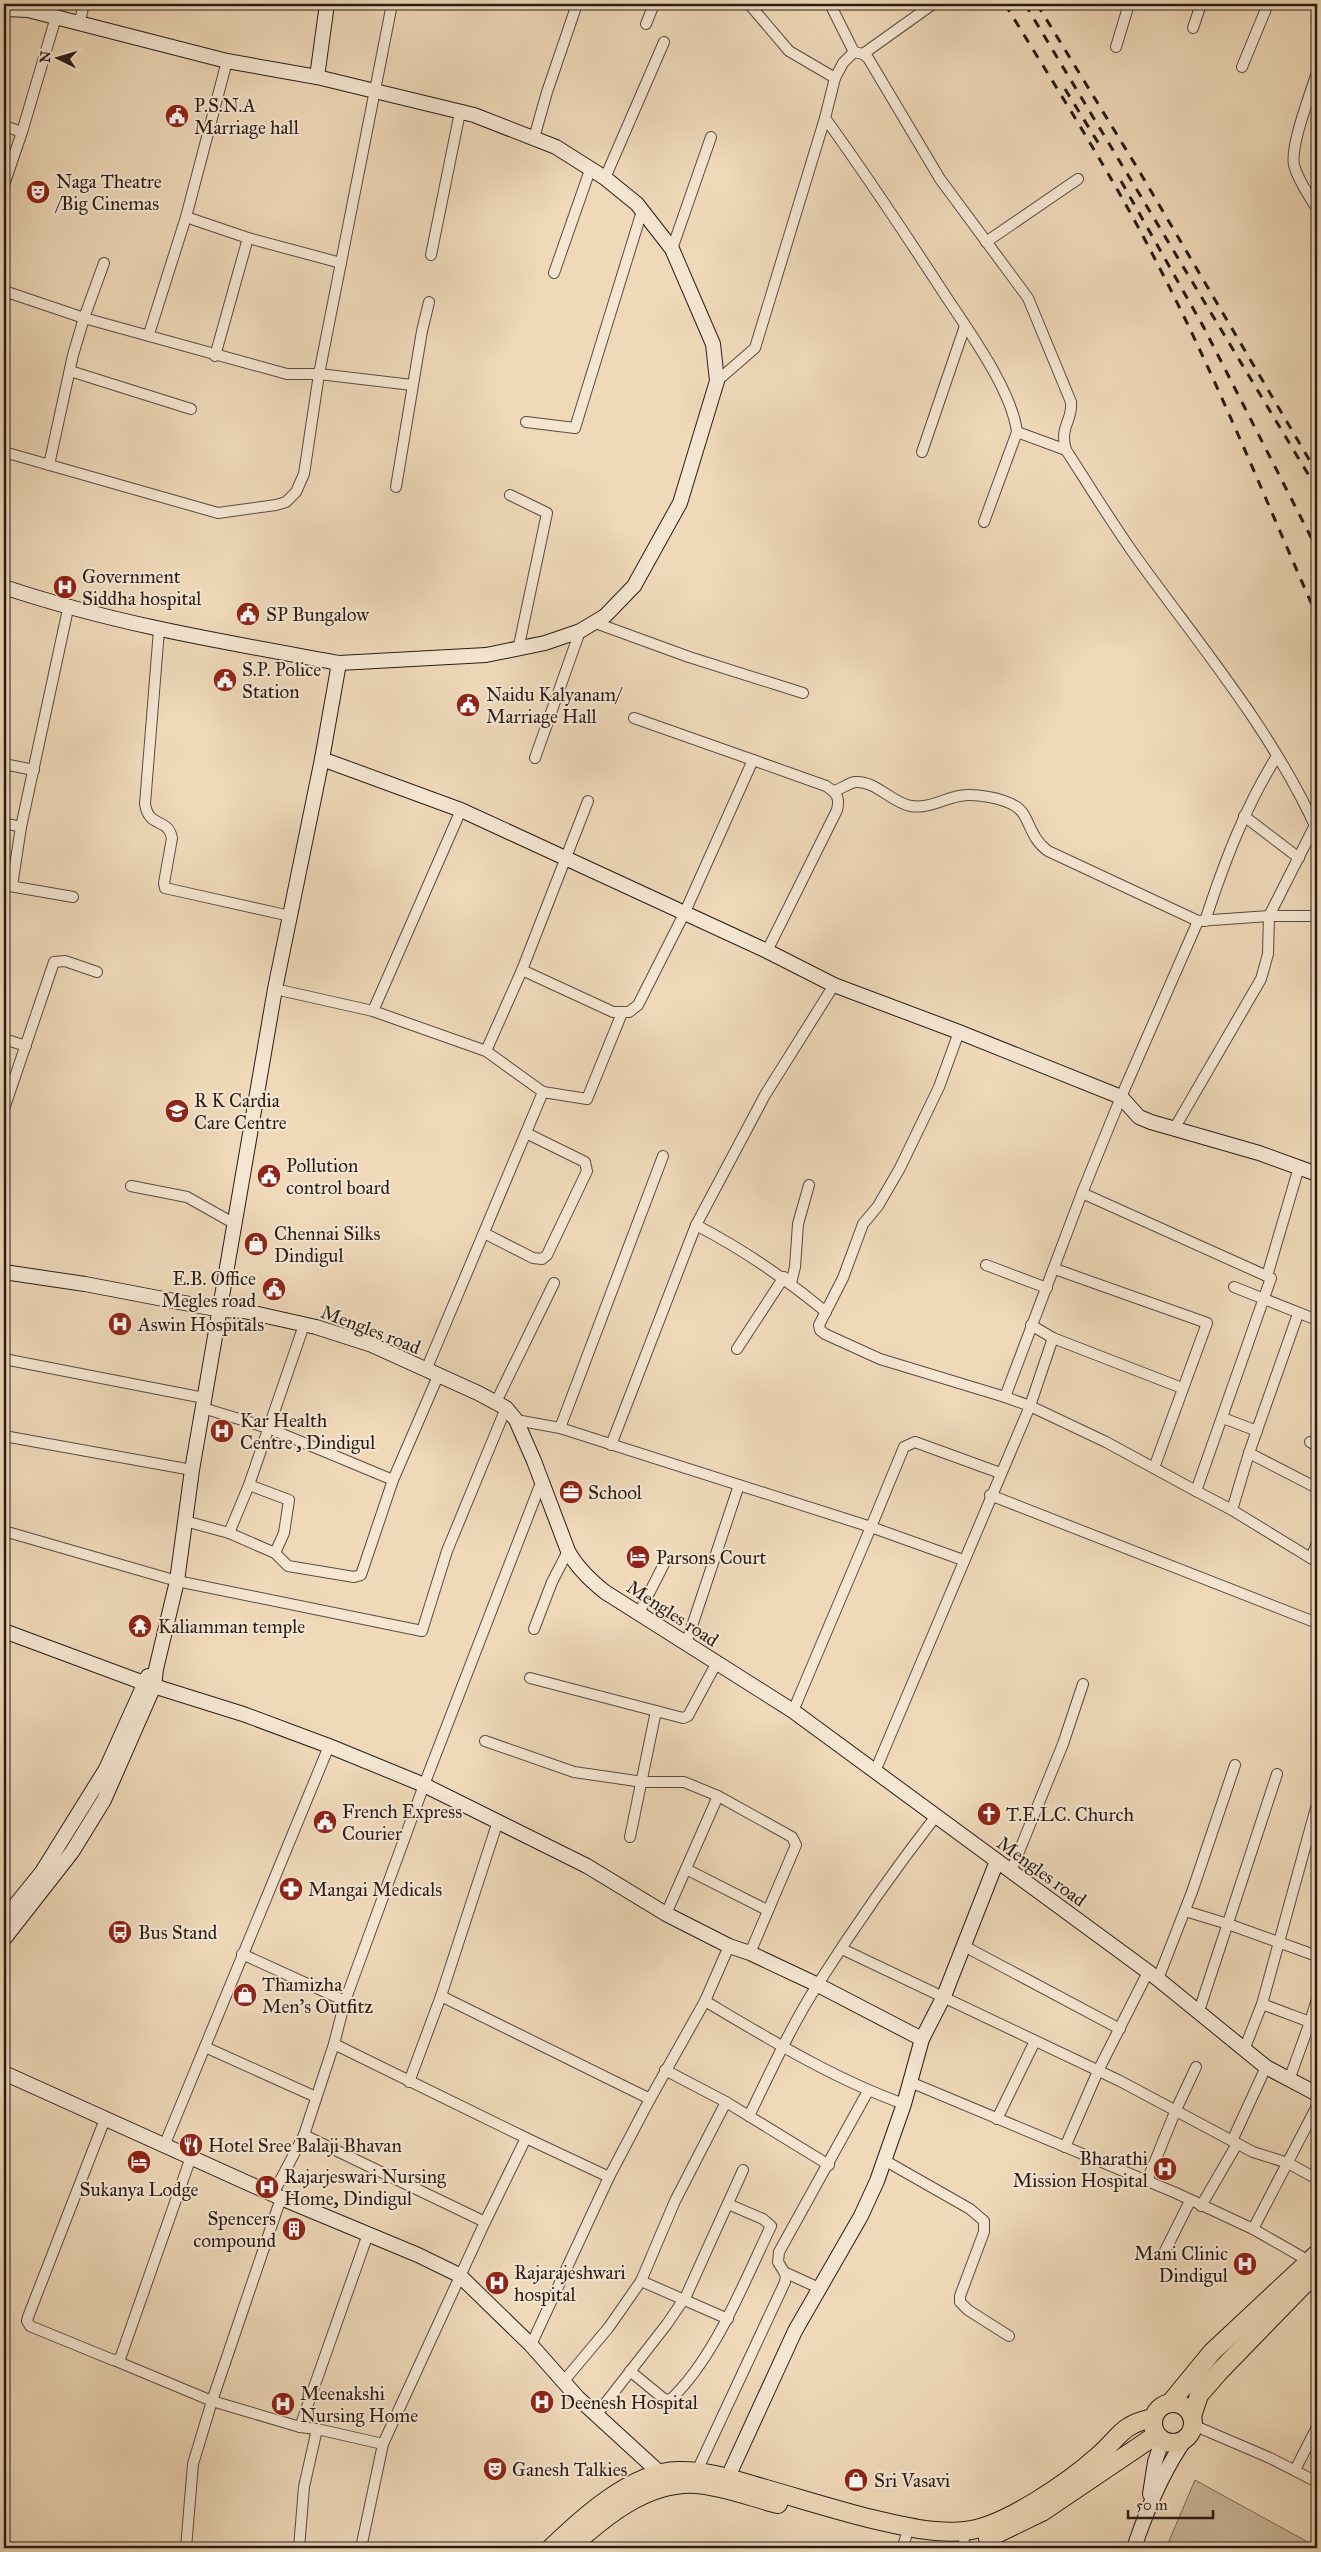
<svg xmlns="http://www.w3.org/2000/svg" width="1321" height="2552" font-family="'IM FELL Great Primer',serif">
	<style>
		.green { fill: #cdb99e; stroke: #7b6a5b }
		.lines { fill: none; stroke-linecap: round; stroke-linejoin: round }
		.street-casing { stroke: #5a4b40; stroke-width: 12 }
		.secondary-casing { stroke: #291c18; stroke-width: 16 }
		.highway-casing { stroke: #291c18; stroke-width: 20 }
		.street { stroke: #f5e6d2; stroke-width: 10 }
		.secondary { stroke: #f5e6d2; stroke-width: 14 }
		.highway { stroke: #efd9b9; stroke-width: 18 }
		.rail { stroke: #291c18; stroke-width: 3; stroke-dasharray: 9 9; stroke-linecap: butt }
		.labels { text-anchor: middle; stroke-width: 4; stroke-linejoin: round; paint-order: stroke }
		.poi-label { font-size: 19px; fill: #291c18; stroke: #f5e6d2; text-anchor: start }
		.street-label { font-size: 19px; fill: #291c18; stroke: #f5e6d2 }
	</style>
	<rect width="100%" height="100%" fill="#efd9b9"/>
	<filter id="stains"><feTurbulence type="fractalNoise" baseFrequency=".004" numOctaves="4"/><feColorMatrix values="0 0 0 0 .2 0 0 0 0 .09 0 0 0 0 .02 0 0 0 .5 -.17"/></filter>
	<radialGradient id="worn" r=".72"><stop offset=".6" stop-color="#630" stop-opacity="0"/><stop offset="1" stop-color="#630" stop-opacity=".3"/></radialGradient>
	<path class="green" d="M1195 2480 1317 2547V2548H1166Z"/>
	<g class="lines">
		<g class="street-casing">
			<g id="street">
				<path d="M749 4 789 51 835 78"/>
				<path d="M830 4 854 52"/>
				<path d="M79 24 84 4"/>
				<path d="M646 24 654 4"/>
				<path d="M1193 28 1201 4"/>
				<path d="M1116 47 1129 4"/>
				<path d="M863 54 933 4"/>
				<path d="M1242 67 1268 4"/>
				<path d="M1317 72C1311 93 1290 145 1294 165 1298 181 1309 195 1317 209"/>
				<path d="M825 118C867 176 906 235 945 295 968 330 1012 390 1017 432L984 522"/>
				<path d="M4 126 22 132"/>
				<path d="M534 138 547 92 577 4"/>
				<path d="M605 178 664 42"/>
				<path d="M4 185 22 132 56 17"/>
				<path d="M186 217 248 238 341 263"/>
				<path d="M986 242 1078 179"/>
				<path d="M672 249 711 137"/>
				<path d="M431 255 460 112"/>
				<path d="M554 273 590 170"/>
				<path d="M4 291 84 318 287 374H319L412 385"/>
				<path d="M149 334 186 217 227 61"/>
				<path d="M215 356 248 238"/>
				<path d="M70 371 191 409"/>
				<path d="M717 381 755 348 825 118 835 78 843 63 854 52 863 54 868 58 940 179 1028 298 1071 402C1073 421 1059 426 1066 450 1090 487 1113 525 1139 561 1202 648 1272 731 1317 830"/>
				<path d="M526 422 575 428 642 211"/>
				<path d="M1017 432 1066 450"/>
				<path d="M4 452 218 513 276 505 286 502 296 492 304 474 319 374 392 4"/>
				<path d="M922 452 965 326"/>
				<path d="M49 465 73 355 84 318 104 263"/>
				<path d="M396 487 422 331 429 302"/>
				<path d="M510 495 547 513 518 650"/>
				<path d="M593 622 689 657 803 693"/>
				<path d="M159 630 145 804C149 829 168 817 172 838L164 883 165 888 290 916"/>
				<path d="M634 718 753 760"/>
				<path d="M535 758 580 631"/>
				<path d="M4 764 34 770"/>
				<path d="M834 791C841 789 849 783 855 782 875 780 892 803 911 806 927 809 944 799 959 796 975 793 1002 798 1015 806 1030 814 1028 837 1048 851L1198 921 1269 916H1317"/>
				<path d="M461 810 373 1011 486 1051 522 970 613 1012H629L638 1005 684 914 753 760 826 786C837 793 840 798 837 810L767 951"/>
				<path d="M1244 816 1299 858"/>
				<path d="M4 823 21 827"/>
				<path d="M4 885 73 897"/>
				<path d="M12 886 21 827 68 609"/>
				<path d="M1205 921C1224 863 1245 807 1277 756"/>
				<path d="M522 970 588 801"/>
				<path d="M275 989 373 1011"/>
				<path d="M959 1032 939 1087 900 1168 878 1206 863 1224 843 1278 819 1325 820 1330 825 1334 880 1359 1005 1397"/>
				<path d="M4 1039 26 1046"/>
				<path d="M543 1092 587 1099 622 1013"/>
				<path d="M4 1109 54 962 65 961 97 972"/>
				<path d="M1174 1129 1261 979 1268 954 1269 916 1315 825"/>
				<path d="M131 1186 187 1197 235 1224"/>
				<path d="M696 1225C744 1250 785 1278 826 1312"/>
				<path d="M484 1233 533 1258 542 1259 547 1255 587 1171 585 1162 526 1133"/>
				<path d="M986 1265 1047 1288"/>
				<path d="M1055 1269 1207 1323 1154 1468"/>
				<path d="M1267 1276 1299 1167"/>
				<path d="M791 1283 795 1267 798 1224 809 1185"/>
				<path d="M1234 1287 1317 1320"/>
				<path d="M1031 1325 1053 1338 1182 1388"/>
				<path d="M1053 1338 1030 1406 1106 1442 1196 1491 1271 1278 1082 1193"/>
				<path d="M737 1349 784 1277"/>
				<path d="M4 1359 204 1398"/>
				<path d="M426 1370 543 1092 486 1051"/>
				<path d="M496 1402 554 1283"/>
				<path d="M203 1408 268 1428 393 1480"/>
				<path d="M1223 1418 1257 1431"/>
				<path d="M516 1420 560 1428 871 1527 793 1711"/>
				<path d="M560 1428 663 1156"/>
				<path d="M4 1436 192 1470"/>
				<path d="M1310 1442 1317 1446"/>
				<path d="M611 1445 696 1225 765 1095 834 985"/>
				<path d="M1249 1453 1317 1488"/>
				<path d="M249 1485 289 1500 284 1533 275 1553"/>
				<path d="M1196 1491 1232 1510 1317 1562"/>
				<path d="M990 1495 1317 1623"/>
				<path d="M1232 1510 1249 1453 1298 1314"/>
				<path d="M185 1521 229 1533 275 1553 288 1566 354 1577 361 1575 393 1480 438 1376"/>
				<path d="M4 1531 177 1581 422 1631 447 1551 506 1408"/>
				<path d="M229 1533 249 1485 304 1325"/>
				<path d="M1311 1558 1317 1543"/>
				<path d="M963 1560 871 1527 904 1447 915 1442 1000 1473"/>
				<path d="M639 1613 665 1562"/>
				<path d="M534 1629 552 1582 568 1551"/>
				<path d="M686 1644 739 1485"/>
				<path d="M530 1678 683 1718 688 1716 716 1664"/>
				<path d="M485 1741 574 1772 643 1782H684L718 1796 792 1837 796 1845 750 1953"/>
				<path d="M876 1769 1030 1406 1005 1397 1082 1193 1121 1097 1198 921"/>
				<path d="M1317 1804 1262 2004 1310 2022 1317 1999"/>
				<path d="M630 1837 656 1711"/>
				<path d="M686 1869 767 1910"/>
				<path d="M1011 1871 1063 1744 1083 1684"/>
				<path d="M1185 1911 1228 1924 1317 1956"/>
				<path d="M666 1914 718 1796"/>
				<path d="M964 1946 1120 2029"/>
				<path d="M842 1949 1120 2081 1253 2152 1288 2163 1317 2179"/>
				<path d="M242 1954 345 2001"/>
				<path d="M1158 1979 1192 1892 1235 1765"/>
				<path d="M441 1996 650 2099 705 2001 729 1946"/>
				<path d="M705 2001C769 2039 834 2079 904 2104"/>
				<path d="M1199 2011 1277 1774"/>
				<path d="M334 2044 526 2138 485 2222"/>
				<path d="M205 2047 316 2097"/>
				<path d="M1244 2050 1262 2004"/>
				<path d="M665 2070 726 2102 829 2165"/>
				<path d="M1289 2080 1310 2022 1317 2025"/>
				<path d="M409 2082 441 1996 498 1821"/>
				<path d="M910 2082 1176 2193 1253 2229 1309 2261"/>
				<path d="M749 2116C771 2071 791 2026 818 1984 855 1926 894 1870 936 1816"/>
				<path d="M105 2119 28 2317 27 2321 30 2326 113 2360 120 2359 191 2157"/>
				<path d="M997 2119 1035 2041"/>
				<path d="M304 2135 485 2222 383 2444 361 2548"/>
				<path d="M526 2138 609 2177 650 2099"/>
				<path d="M1232 2141 1266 2067"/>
				<path d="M164 2146 329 1746"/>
				<path d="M1065 2147 1098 2071 1148 1972"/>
				<path d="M884 2160 970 2209 984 2221V2232L960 2296V2302L968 2310 1009 2336"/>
				<path d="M1147 2181 1175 2112 1196 2067"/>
				<path d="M273 2194 304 2135 334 2044 345 2001 424 1785 542 1480"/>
				<path d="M281 2198 212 2401 300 2427 317 2429 383 2444"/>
				<path d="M1201 2206 1237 2144"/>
				<path d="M1253 2229 1317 2106"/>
				<path d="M1163 2255 1190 2201"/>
				<path d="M784 2272 819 2288"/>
				<path d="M641 2281 728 2319"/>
				<path d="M531 2345 609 2177"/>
				<path d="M116 2361 212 2401 193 2464 186 2548"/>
				<path d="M630 2371 664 2399 670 2400C715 2358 744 2282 771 2226L763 2219 728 2204"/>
				<path d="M563 2382 609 2327 641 2281 675 2201 726 2102"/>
				<path d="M597 2414 667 2324 686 2296 743 2170"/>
				<path d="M1193 2425 1270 2458 1317 2482"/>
				<path d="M300 2427 368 2234"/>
				<path d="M1295 2470 1317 2427"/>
				<path d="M696 2473 785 2282 786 2275 778 2262 779 2252 868 2091"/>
				<path d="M299 2548 304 2487 317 2429"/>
				<path d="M902 2548 906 2537"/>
				<path d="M963 2548 964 2542"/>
			</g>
		</g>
		<g class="secondary-casing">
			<g id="secondary">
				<path d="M4 9 28 10 227 61 317 77 474 115 556 147 605 178 637 204 672 249 713 344 717 381 680 503 634 586 605 616 580 631 545 643 486 655 339 663"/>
				<path d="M317 77 327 4"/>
				<path d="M4 587C114 624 224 642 339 663L322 759 275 989 192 1470 177 1581 156 1669 154 1686 104 1800 72 1852 4 1939"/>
				<path d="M322 759 461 810 767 951 834 985 959 1032 1121 1097 1139 1117 1151 1122 1259 1153 1317 1174"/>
				<path d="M4 1272 85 1284 221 1310 244 1311 316 1327 372 1345 478 1393 506 1408 516 1420 534 1461 568 1551C577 1568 590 1580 605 1592L793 1711 1158 1979 1266 2067 1317 2094"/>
				<path d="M4 1631 144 1683 243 1714 329 1746 424 1785 587 1866 666 1914 729 1946 750 1953 818 1985 922 2039"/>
				<path d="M4 1919 42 1872 106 1769 148 1676"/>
				<path d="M4 2073 281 2198 418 2255 459 2275 531 2345 578 2398 661 2474"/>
				<path d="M728 2477 795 2331 861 2216 877 2181 904 2104 922 2039 944 1996 997 1861"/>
				<path d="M1150 2494 1155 2462 1162 2441"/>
				<path d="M1134 2548C1147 2509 1163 2470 1187 2437"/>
			</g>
		</g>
		<g class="highway-casing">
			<g id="highway">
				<path d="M1171 2402 1212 2352 1317 2254"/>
				<circle cx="1173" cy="2423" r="20"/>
				<path d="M1192 2416 1199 2395 1219 2372 1317 2271"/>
				<path d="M988 2538 1042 2512 1156 2435"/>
				<path d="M551 2548C582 2518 632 2472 678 2471 707 2470 738 2481 766 2489 801 2499 836 2510 872 2519 901 2526 934 2534 965 2531 1004 2527 1069 2482 1098 2456 1121 2436 1120 2425 1153 2418"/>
				<path d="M570 2548C604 2517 647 2481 696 2484 723 2486 751 2497 778 2504"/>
			</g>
		</g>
		<use href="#street" class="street"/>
		<use href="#secondary" class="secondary"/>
		<use href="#highway" class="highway"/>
		<g class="rail">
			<path d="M1005 4C1057 89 1111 173 1156 261 1216 376 1264 497 1317 616"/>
			<path d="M1025 4 1317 489"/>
			<path d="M1037 4 1138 169 1317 473"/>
			<path d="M1065 89 1099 144"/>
			<path d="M1121 181 1203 326 1317 549"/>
		</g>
	</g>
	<defs>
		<g id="civic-disc" transform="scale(1.25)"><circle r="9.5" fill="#8f2418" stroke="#f5e6d2"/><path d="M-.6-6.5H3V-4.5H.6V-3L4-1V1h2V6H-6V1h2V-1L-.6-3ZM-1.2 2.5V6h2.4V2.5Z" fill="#fff"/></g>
		<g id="theatre-disc" transform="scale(1.25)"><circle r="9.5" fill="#8f2418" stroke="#f5e6d2"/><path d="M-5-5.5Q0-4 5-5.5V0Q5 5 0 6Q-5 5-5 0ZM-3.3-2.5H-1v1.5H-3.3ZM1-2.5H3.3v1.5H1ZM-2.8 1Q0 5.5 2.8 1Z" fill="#fff"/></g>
		<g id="hospital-disc" transform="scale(1.25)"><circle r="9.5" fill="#8f2418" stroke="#f5e6d2"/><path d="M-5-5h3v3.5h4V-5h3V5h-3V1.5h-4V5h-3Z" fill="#fff"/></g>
		<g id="school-disc" transform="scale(1.25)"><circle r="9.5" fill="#8f2418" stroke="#f5e6d2"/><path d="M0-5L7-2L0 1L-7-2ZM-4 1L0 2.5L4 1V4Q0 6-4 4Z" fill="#fff"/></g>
		<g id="shop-disc" transform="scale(1.25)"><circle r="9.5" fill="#8f2418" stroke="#f5e6d2"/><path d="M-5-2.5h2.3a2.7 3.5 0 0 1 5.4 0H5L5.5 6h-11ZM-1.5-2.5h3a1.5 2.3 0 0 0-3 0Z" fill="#fff"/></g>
		<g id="office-disc" transform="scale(1.25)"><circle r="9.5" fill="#8f2418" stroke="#f5e6d2"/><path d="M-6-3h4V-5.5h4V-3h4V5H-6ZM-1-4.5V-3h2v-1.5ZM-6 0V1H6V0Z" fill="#fff"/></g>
		<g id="hotel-disc" transform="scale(1.25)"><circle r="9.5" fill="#8f2418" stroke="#f5e6d2"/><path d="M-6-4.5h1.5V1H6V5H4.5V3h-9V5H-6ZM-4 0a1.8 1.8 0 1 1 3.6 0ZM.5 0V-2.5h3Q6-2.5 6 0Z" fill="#fff"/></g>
		<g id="temple-disc" transform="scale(1.25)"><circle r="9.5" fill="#8f2418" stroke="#f5e6d2"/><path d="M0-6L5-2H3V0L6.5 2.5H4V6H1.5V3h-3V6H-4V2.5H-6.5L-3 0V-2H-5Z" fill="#fff"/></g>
		<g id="church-disc" transform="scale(1.25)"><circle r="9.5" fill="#8f2418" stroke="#f5e6d2"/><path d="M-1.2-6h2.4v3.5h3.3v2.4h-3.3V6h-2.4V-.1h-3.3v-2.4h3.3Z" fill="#fff"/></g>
		<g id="pharmacy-disc" transform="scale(1.25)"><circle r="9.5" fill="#8f2418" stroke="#f5e6d2"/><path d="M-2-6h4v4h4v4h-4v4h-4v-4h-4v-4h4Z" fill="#fff"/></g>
		<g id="bus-disc" transform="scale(1.25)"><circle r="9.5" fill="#8f2418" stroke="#f5e6d2"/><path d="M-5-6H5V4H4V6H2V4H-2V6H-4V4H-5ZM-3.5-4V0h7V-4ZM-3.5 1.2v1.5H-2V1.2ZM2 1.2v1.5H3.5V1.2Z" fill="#fff"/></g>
		<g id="restaurant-disc" transform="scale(1.25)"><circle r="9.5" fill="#8f2418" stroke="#f5e6d2"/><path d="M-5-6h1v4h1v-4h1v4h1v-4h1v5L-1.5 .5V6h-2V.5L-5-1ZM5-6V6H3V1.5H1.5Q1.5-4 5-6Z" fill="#fff"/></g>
		<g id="building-disc" transform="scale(1.25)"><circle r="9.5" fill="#8f2418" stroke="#f5e6d2"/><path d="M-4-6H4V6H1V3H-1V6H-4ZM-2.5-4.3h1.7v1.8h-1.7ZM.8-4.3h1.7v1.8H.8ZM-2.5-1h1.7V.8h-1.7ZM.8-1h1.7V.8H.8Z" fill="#fff"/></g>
	</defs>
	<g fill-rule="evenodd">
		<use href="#civic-disc" x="177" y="116"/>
		<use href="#theatre-disc" x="38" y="192"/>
		<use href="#hospital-disc" x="65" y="587"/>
		<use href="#civic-disc" x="248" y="614"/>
		<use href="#civic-disc" x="225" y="680"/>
		<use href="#civic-disc" x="468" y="705"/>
		<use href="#school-disc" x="177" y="1111"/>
		<use href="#civic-disc" x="269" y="1176"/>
		<use href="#shop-disc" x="256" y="1244"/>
		<use href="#civic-disc" x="274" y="1289"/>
		<use href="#hospital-disc" x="120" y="1324"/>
		<use href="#hospital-disc" x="222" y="1431"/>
		<use href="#office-disc" x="571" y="1492"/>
		<use href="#hotel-disc" x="638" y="1557"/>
		<use href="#temple-disc" x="140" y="1626"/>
		<use href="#church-disc" x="989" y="1814"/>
		<use href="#civic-disc" x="325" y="1822"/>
		<use href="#pharmacy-disc" x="291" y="1889"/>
		<use href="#bus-disc" x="120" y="1932"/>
		<use href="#shop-disc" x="245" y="1995"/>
		<use href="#restaurant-disc" x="191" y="2145"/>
		<use href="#hotel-disc" x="139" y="2162"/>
		<use href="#hospital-disc" x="1165" y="2169"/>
		<use href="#hospital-disc" x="267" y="2187"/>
		<use href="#building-disc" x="294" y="2229"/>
		<use href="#hospital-disc" x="1245" y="2264"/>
		<use href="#hospital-disc" x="497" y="2283"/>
		<use href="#hospital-disc" x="542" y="2402"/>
		<use href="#hospital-disc" x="283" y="2404"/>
		<use href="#theatre-disc" x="495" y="2469"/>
		<use href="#shop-disc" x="856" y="2480"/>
	</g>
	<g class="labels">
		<g class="poi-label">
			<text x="194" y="112">P.S.N.A<tspan x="194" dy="22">Marriage hall</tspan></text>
			<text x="56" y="188">Naga Theatre<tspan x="56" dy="22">/Big Cinemas</tspan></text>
			<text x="82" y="583">Government<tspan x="82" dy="22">Siddha hospital</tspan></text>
			<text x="266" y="621">SP Bungalow</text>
			<text x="242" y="676">S.P. Police<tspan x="242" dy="22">Station</tspan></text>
			<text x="486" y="701">Naidu Kalyanam/<tspan x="486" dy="22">Marriage Hall</tspan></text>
			<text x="194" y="1107">R K Cardia<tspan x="194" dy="22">Care Centre</tspan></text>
			<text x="286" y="1172">Pollution<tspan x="286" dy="22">control board</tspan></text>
			<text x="274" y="1240">Chennai Silks<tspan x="274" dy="22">Dindigul</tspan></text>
			<text x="256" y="1285" text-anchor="end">E.B. Office<tspan x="256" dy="22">Megles road</tspan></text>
			<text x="138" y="1331">Aswin Hospitals</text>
			<text x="240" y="1427">Kar Health<tspan x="240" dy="22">Centre , Dindigul</tspan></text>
			<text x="588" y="1499">School</text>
			<text x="656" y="1564">Parsons Court</text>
			<text x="158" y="1633">Kaliamman temple</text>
			<text x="342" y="1818">French Express<tspan x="342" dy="22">Courier</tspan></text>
			<text x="1006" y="1821">T.E.LC. Church</text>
			<text x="308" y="1896">Mangai Medicals</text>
			<text x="138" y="1939">Bus Stand</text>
			<text x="262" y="1991">Thamizha<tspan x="262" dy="22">Men's Outfitz</tspan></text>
			<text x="208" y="2152">Hotel Sree Balaji Bhavan</text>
			<text x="1148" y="2165" text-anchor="end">Bharathi<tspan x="1148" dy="22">Mission Hospital</tspan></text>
			<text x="284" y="2183">Rajarjeswari Nursing<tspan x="284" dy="22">Home, Dindigul</tspan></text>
			<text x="139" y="2196" text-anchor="middle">Sukanya Lodge</text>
			<text x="276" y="2225" text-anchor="end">Spencers<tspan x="276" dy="22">compound</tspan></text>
			<text x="1228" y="2260" text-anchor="end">Mani Clinic<tspan x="1228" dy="22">Dindigul</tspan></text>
			<text x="514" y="2279">Rajarajeshwari<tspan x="514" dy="22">hospital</tspan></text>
			<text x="300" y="2400">Meenakshi<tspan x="300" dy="22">Nursing Home</tspan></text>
			<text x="560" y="2409">Deenesh Hospital</text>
			<text x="512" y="2476">Ganesh Talkies</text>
			<text x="874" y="2487">Sri Vasavi</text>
		</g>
		<g class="street-label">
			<text transform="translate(371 1329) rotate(21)" y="7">Mengles road</text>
			<text transform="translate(673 1613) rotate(33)" y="7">Mengles road</text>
			<text transform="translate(1042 1871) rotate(36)" y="7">Mengles road</text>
		</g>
	</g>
	<rect width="1321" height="2552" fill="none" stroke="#efd9b9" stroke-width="20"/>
	<rect x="5" y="5" width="1311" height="2542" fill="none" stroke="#291c18" stroke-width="2.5"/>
	<rect x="10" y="10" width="1301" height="2532" fill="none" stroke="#291c18"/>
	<g transform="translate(58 58) rotate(275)" stroke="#f5e6d2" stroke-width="4" paint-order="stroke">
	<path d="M0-4L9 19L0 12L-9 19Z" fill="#291c18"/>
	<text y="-8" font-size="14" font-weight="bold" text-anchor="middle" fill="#291c18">N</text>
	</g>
	<path d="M1128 2510v8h85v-8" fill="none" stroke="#291c18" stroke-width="2.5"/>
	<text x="1136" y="2510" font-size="15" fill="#291c18" stroke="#f5e6d2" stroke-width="4" paint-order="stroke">50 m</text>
	<rect width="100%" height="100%" filter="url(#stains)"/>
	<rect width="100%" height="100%" fill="url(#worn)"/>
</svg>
